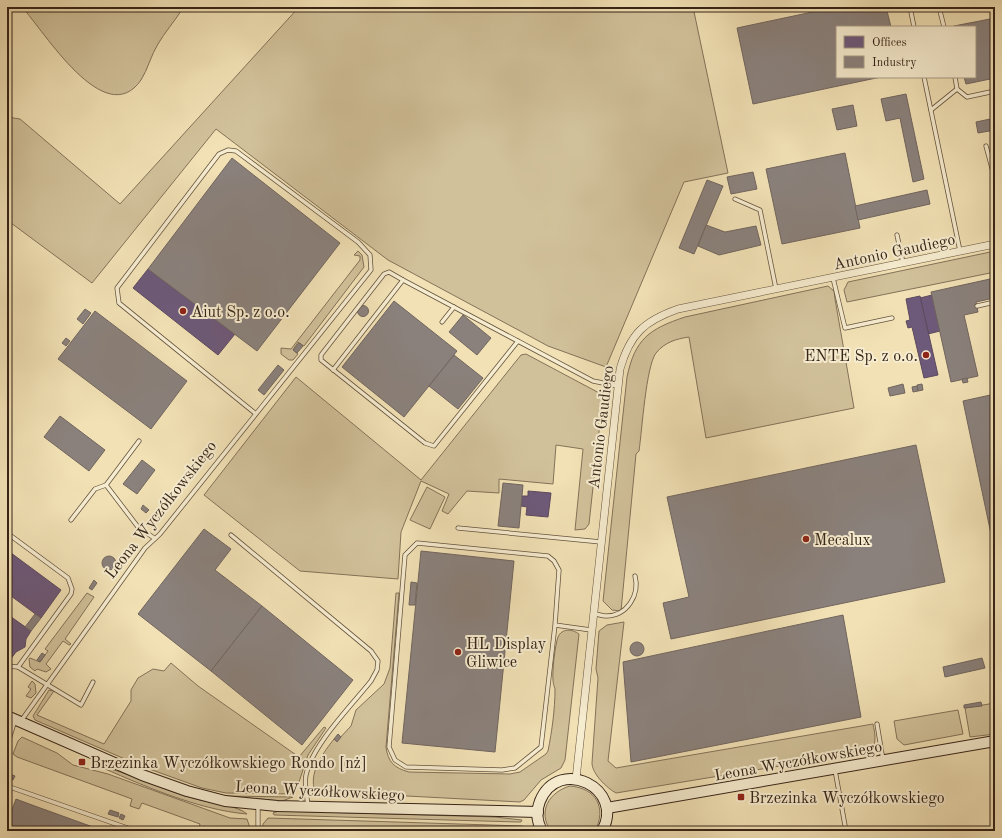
<svg xmlns="http://www.w3.org/2000/svg" width="1002" height="838" font-family="'Old Standard TT',serif">
	<style>
		.green { fill: #d1c19a; stroke: #847259 }
		.offices { fill: #6d597a; stroke: #5c495d }
		.industry { fill: #8a817c; stroke: #71655e }
		.lines { fill: none; stroke-linecap: round; stroke-linejoin: round }
		.lane-casing { stroke: #65533f; stroke-width: 5 }
		.street-casing { stroke: #65533f; stroke-width: 8 }
		.secondary-casing { stroke: #362418; stroke-width: 12 }
		.lane { stroke: #f6eccf; stroke-width: 3.5 }
		.street { stroke: #f6eccf; stroke-width: 7 }
		.secondary { stroke: #f6eccf; stroke-width: 10 }
		.poi-dot { fill: #8f2418; stroke: #f6eccf; stroke-width: 1.5 }
		.labels { text-anchor: middle; stroke-width: 4; stroke-linejoin: round; paint-order: stroke }
		.street-label { font-size: 16px; fill: #362418; stroke: #f6eccf }
		.poi-label { font-size: 16px; fill: #362418; stroke: #f6eccf; text-anchor: start }
	</style>
	<rect width="100%" height="100%" fill="#f1e1b5"/>
	<filter id="stains"><feTurbulence type="fractalNoise" baseFrequency=".005" numOctaves="4"/><feColorMatrix values="0 0 0 0 .2 0 0 0 0 .09 0 0 0 0 .02 0 0 0 .5 -.17"/></filter>
	<radialGradient id="worn" r=".72"><stop offset=".6" stop-color="#630" stop-opacity="0"/><stop offset="1" stop-color="#630" stop-opacity=".3"/></radialGradient>
	<g class="green">
		<path d="M22 7H112L115 9 117 7H182L181 11C174 22 165 32 158 44 151 55 148 69 141 80 105 132 44 31 22 7Z"/>
		<path d="M299 7H693L728 173 684 182 606 367 548 346 388 260 216 129 92 283 7 220V117L20 119 120 204Z"/>
		<path d="M358 251 362 255 364 267 304 346 298 342 293 350 298 354 293 360H289L281 354V348L291 349 360 260V256L354 255Z"/>
		<path d="M995 251V272L847 302 844 290 848 282Z"/>
		<path d="M828 286 834 291 835 299 854 408 706 438 689 337C676 339 665 342 656 353 646 366 642 431 639 451L636 454 621 611 612 610 603 601 627 377C635 339 649 329 685 317Z"/>
		<path d="M526 354 603 395 589 524 585 529 575 530 583 449 556 445 553 484 499 479V493L467 491 448 514 442 511 449 494 421 481 401 532 398 579 300 571 204 495 296 377 421 480 521 355Z"/>
		<path d="M427 487 445 497 430 529 410 520Z"/>
		<path d="M87 593 94 597 65 639 71 644 69 645 63 641 46 664 51 669 46 672 37 669 35 671 30 667 29 659 30 658 40 662 48 651 45 649Z"/>
		<path d="M396 593H399L386 747C388 762 394 768 409 772L510 774 520 772 546 754 548 751C552 731 555 709 555 689 554 686 553 683 553 680 552 672 555 645 558 637 562 628 572 629 579 634L565 760 561 768 541 780 524 800 520 802 407 796 323 795 314 788C310 770 324 752 334 739L337 741 351 726 356 710 384 684 390 668Z"/>
		<path d="M624 622 608 761 616 768 873 724C875 734 877 742 871 751L616 793C607 788 592 774 592 763L598 678 596 669 599 631 607 625Z"/>
		<path d="M171 663 198 686 299 757 324 727 326 728 308 755 295 794 226 793 202 788 141 766 35 720 33 716 49 690 54 691 37 715 104 744 131 701V690L138 678 153 669 164 671Z"/>
		<path d="M32 681 35 684 36 693 31 698 26 696 31 689 28 687Z"/>
		<path d="M995 703V734L970 737 965 708Z"/>
		<path d="M958 710 963 734 904 745 897 739 894 721Z"/>
		<path d="M22 737 57 753 73 765 108 774 230 818 247 819 249 825V831H218L204 826 202 831H198L200 824 142 803 139 809 130 806 132 799 17 757 13 754 18 741Z"/>
		<path d="M94 764C130 773 164 791 200 800 212 803 239 806 247 814 198 810 139 784 94 764Z"/>
		<path d="M570 786C596 788 607 808 595 831H551C537 812 549 792 570 786Z"/>
		<path d="M226 796 293 797 282 801Z"/>
		<path d="M279 811 495 817 522 820 521 822H517L274 815 273 813Z"/>
		<path d="M268 818 522 826 530 831H310L302 828 301 831H263V824Z"/>
	</g>
	<g class="offices">
		<path d="M148 269 235 334 218 355 133 288Z"/>
		<path d="M932 295 940 331 928 334 920 298Z"/>
		<path d="M920 296 938 375 924 378 912 327 908 328 906 321 910 320 906 299Z"/>
		<path d="M528 491 551 493 548 517 526 515 527 507 521 506 522 496H528Z"/>
		<path d="M7 550 61 590 41 618 7 593Z"/>
		<path d="M7 614 31 631 26 639 25 647 16 652 10 660 7 658Z"/>
	</g>
	<g class="industry">
		<path d="M836 7H886L891 27H837V77H881L753 104 737 28Z"/>
		<path d="M995 18V78L966 84 964 77H975V27L954 26Z"/>
		<path d="M906 94 924 179 913 182 900 118 886 121 881 99Z"/>
		<path d="M853 105 857 126 837 130 832 109Z"/>
		<path d="M995 118V130L978 133 976 122Z"/>
		<path d="M845 153 860 228 782 244 766 169Z"/>
		<path d="M232 158 340 243 257 351 148 269Z"/>
		<path d="M753 172 757 189 731 194 727 177Z"/>
		<path d="M707 180 723 186 694 254 679 248Z"/>
		<path d="M927 190 930 204 858 220 855 206Z"/>
		<path d="M706 225 725 232 756 226 761 245 719 255 698 246Z"/>
		<path d="M990 279 994 298 976 302 978 312 964 315 978 376 951 382 931 292Z"/>
		<path d="M394 301 457 351 404 417 342 367Z"/>
		<circle cx="363" cy="311" r="5.5"/>
		<path d="M85 309 91 313 83 324 77 319Z"/>
		<path d="M95 311 187 381 151 429 58 359Z"/>
		<path d="M463 315 491 338 477 355 449 332Z"/>
		<path d="M66 338 70 341 66 346 62 343Z"/>
		<path d="M299 343 303 346 297 353 293 350Z"/>
		<path d="M454 355 483 378 458 409 429 386Z"/>
		<path d="M278 365 284 370 264 395 258 390Z"/>
		<path d="M967 378 968 382 963 383 962 379Z"/>
		<path d="M903 384 905 393 890 396 888 388Z"/>
		<path d="M922 384 923 390 918 391 917 385Z"/>
		<path d="M917 386 918 391 913 392 912 387Z"/>
		<path d="M995 394V553L963 401Z"/>
		<path d="M60 416 105 450 89 471 44 437Z"/>
		<path d="M916 445 945 582 671 639 663 603 689 597 667 497Z"/>
		<path d="M142 460 155 470 137 494 123 484Z"/>
		<path d="M503 483 523 485 519 528 498 526Z"/>
		<path d="M143 505 149 510 146 513 141 509Z"/>
		<path d="M204 529 231 549 215 570 262 606 211 671 138 614Z"/>
		<path d="M421 551 514 561 495 752 402 743Z"/>
		<circle cx="109" cy="563" r="7"/>
		<path d="M94 580 97 583 92 590 89 588Z"/>
		<path d="M411 582 417 583 415 605H409Z"/>
		<path d="M262 606 353 680 302 745 211 671Z"/>
		<path d="M35 614 41 618 31 631 25 627Z"/>
		<path d="M843 615 861 717 631 762 623 662Z"/>
		<circle cx="637" cy="649" r="7"/>
		<path d="M42 653 45 655 40 662 37 660Z"/>
		<path d="M982 658 985 668 945 677 943 667Z"/>
		<path d="M981 702 982 706 964 708V705Z"/>
		<path d="M338 734 341 737 337 742 334 739Z"/>
		<path d="M7 773 15 776 13 780 7 778Z"/>
		<path d="M16 799 32 805 104 831H7V823Z"/>
		<path d="M110 810 119 813 118 817 108 814Z"/>
		<path d="M121 814 125 816 123 820 119 818Z"/>
	</g>
	<g class="lines">
		<g class="lane-casing">
			<g id="lane">
				<path d="M910 7 914 27"/>
				<path d="M939 7 944 27"/>
				<path d="M924 77 960 251"/>
				<path d="M957 89 967 97 995 91"/>
				<path d="M931 110 957 89 955 77"/>
				<path d="M986 146 995 179"/>
				<path d="M735 199 760 210 776 289"/>
				<path d="M897 235 903 263"/>
				<path d="M833 278 845 328 892 318"/>
				<path d="M977 306 995 302"/>
				<path d="M442 322 454 307"/>
				<path d="M518 341 434 446 425 443 326 364 321 360V355L384 274 389 272 403 280 593 381 618 386"/>
				<path d="M333 370 403 280"/>
				<path d="M139 441 106 485 138 527 154 538"/>
				<path d="M71 520 95 489 106 485"/>
				<path d="M458 528 601 542"/>
				<path d="M7 533 68 578 72 589 71 594 18 667"/>
				<path d="M231 535 371 651 378 661 377 670 371 681C352 705 312 745 306 775 304 784 307 796 308 806"/>
				<path d="M594 614C598 614 602 616 606 616 627 616 640 595 635 576"/>
				<path d="M555 625 559 570 554 561 548 556 417 543 405 555 389 747 395 760 406 767 502 770 515 768 541 747 555 625 591 630"/>
				<path d="M7 666 18 667 81 705 93 682"/>
				<path d="M21 721 145 548 160 534 371 270 370 255 358 242 236 151 228 150 219 154 117 288 119 303 256 414"/>
				<path d="M877 724 883 760"/>
				<path d="M7 746 15 720"/>
				<path d="M835 770 846 831"/>
				<path d="M7 786 136 831"/>
				<path d="M258 806V831"/>
			</g>
		</g>
		<g class="street-casing">
			<path id="street" d="M576 779 620 369C630 334 644 321 678 309L995 244"/>
		</g>
		<g class="secondary-casing">
			<g id="secondary">
				<path d="M7 716 142 775 187 791 225 801 277 806 538 812"/>
				<path d="M607 808 995 741"/>
				<path d="M542 831C537 822 536 811 540 801 559 755 626 789 602 831"/>
			</g>
		</g>
		<use href="#lane" class="lane"/>
		<use href="#street" class="street"/>
		<use href="#secondary" class="secondary"/>
	</g>
	<g class="poi-dot">
		<circle cx="183" cy="311" r="4"/>
		<circle cx="926" cy="355" r="4"/>
		<circle cx="806" cy="539" r="4"/>
		<circle cx="458" cy="652" r="4"/>
		<rect x="78" y="758" width="8" height="8" rx="2"/>
		<rect x="737" y="793" width="8" height="8" rx="2"/>
	</g>
	<g class="labels">
		<g class="street-label">
			<text transform="translate(894 251) rotate(-12)" y="6">Antonio Gaudiego</text>
			<text transform="translate(600 427) rotate(-83)" y="6">Antonio Gaudiego</text>
			<text transform="translate(160 509) rotate(-52)" y="6">Leona Wyczółkowskiego</text>
			<text transform="translate(798 760) rotate(-10)" y="6">Leona Wyczółkowskiego</text>
			<text transform="translate(320 790) rotate(3)" y="6">Leona Wyczółkowskiego</text>
		</g>
		<g class="poi-label">
			<text x="191" y="317">Aiut Sp. z o.o.</text>
			<text x="918" y="361" text-anchor="end">ENTE Sp. z o.o.</text>
			<text x="814" y="545">Mecalux</text>
			<text x="466" y="649">HL Display<tspan x="466" dy="18">Gliwice</tspan></text>
			<text x="90" y="768">Brzezinka Wyczółkowskiego Rondo [nż]</text>
			<text x="749" y="803">Brzezinka Wyczółkowskiego</text>
		</g>
	</g>
	<rect width="1002" height="838" fill="none" stroke="#f1e1b5" stroke-width="24"/>
	<rect x="8" y="8" width="986" height="822" fill="none" stroke="#362418" stroke-width="2"/>
	<rect x="12" y="12" width="978" height="814" fill="none" stroke="#362418"/>
	<rect x="836" y="26" width="140" height="52" fill="#f6eccf" stroke="#a99c86"/>
	<rect x="844" y="36" width="20" height="12" fill="#6d597a" stroke="#a99c86"/>
	<text x="872" y="46" font-size="12" fill="#362418">Offices</text>
	<rect x="844" y="56" width="20" height="12" fill="#8a817c" stroke="#a99c86"/>
	<text x="872" y="66" font-size="12" fill="#362418">Industry</text>
	<rect width="100%" height="100%" filter="url(#stains)"/>
	<rect width="100%" height="100%" fill="url(#worn)"/>
</svg>
